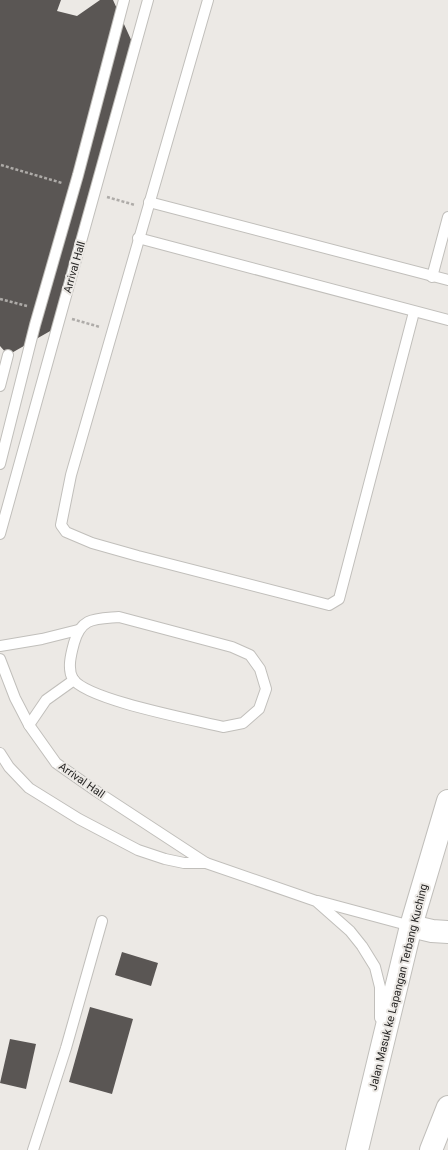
<svg xmlns="http://www.w3.org/2000/svg" width="448" height="1150" font-family="Roboto,sans-serif">
	<style>
		.building { fill: #5a5654 }
		.lines { fill: none; stroke-linecap: round; stroke-linejoin: round }
		.lane-casing { stroke: #c1bfbb; stroke-width: 12 }
		.highway-casing { stroke: #c1bfbb; stroke-width: 24 }
		.path { stroke: #aeaba8; stroke-width: 2.5; stroke-dasharray: 3 2; stroke-linecap: butt }
		.lane { stroke: #fff; stroke-width: 10 }
		.highway { stroke: #fff; stroke-width: 22 }
		.labels { text-anchor: middle; stroke-width: 4; stroke-linejoin: round; paint-order: stroke }
		.street-label { font-size: 11px; fill: #262524; stroke: #ece9e5 }
	</style>
	<rect width="100%" height="100%" fill="#ece9e5"/>
	<g class="building">
		<path d="M0 0H61L57 11 77 16 100 0H113L133 44 52 330 8 355 0 346Z"/>
		<path d="M122 952 158 963 151 986 115 975Z"/>
		<path d="M90 1007 133 1019 112 1094 69 1082Z"/>
		<path d="M10 1039 36 1044 26 1089 0 1083Z"/>
	</g>
	<g class="lines">
		<g class="lane-casing">
			<g id="lane">
				<path d="M208 0 71 475 61 525 66 532 92 543 138 556 329 605 339 599 414 312"/>
				<path d="M149 202 448 280"/>
				<path d="M138 238 448 320"/>
				<path d="M432 277 448 217"/>
				<path d="M0 386 8 355"/>
				<path d="M0 464 35 325 78 175 124 0"/>
				<path d="M0 534 148 0"/>
				<path d="M119 617 232 647 250 655 260 669 266 689 259 709 243 723 223 727C195 720 87 700 73 679 67 669 71 654 74 643 81 617 95 619 119 617Z"/>
				<path d="M0 646 42 639 78 630"/>
				<path d="M0 659 15 698 29 725 56 763 96 791 206 863"/>
				<path d="M29 725 46 700 74 680"/>
				<path d="M0 753 9 767 29 788 79 819 138 850 165 859 184 863H206L316 901 350 931 362 946 375 967 380 987V1018"/>
				<path d="M318 901 411 926"/>
				<path d="M33 1150 66 1048 102 921"/>
			</g>
		</g>
		<g class="highway-casing">
			<g id="highway">
				<path d="M411 926 432 931 448 932"/>
				<path d="M357 1150 411 926 448 801"/>
				<path d="M431 1150 448 1107"/>
			</g>
		</g>
		<g class="path">
			<path d="M1 165 62 183"/>
			<path d="M107 197 135 205"/>
			<path d="M0 299 27 306"/>
			<path d="M72 319 100 327"/>
		</g>
		<use href="#lane" class="lane"/>
		<use href="#highway" class="highway"/>
	</g>
	<g class="labels">
		<g class="street-label">
			<text transform="translate(74 267) rotate(-74)" y="4">Arrival Hall</text>
			<text transform="translate(82 780) rotate(35)" y="4">Arrival Hall</text>
			<text transform="translate(398 987) rotate(-76)" y="4">Jalan Masuk ke Lapangan Terbang Kuching</text>
		</g>
	</g>
</svg>
